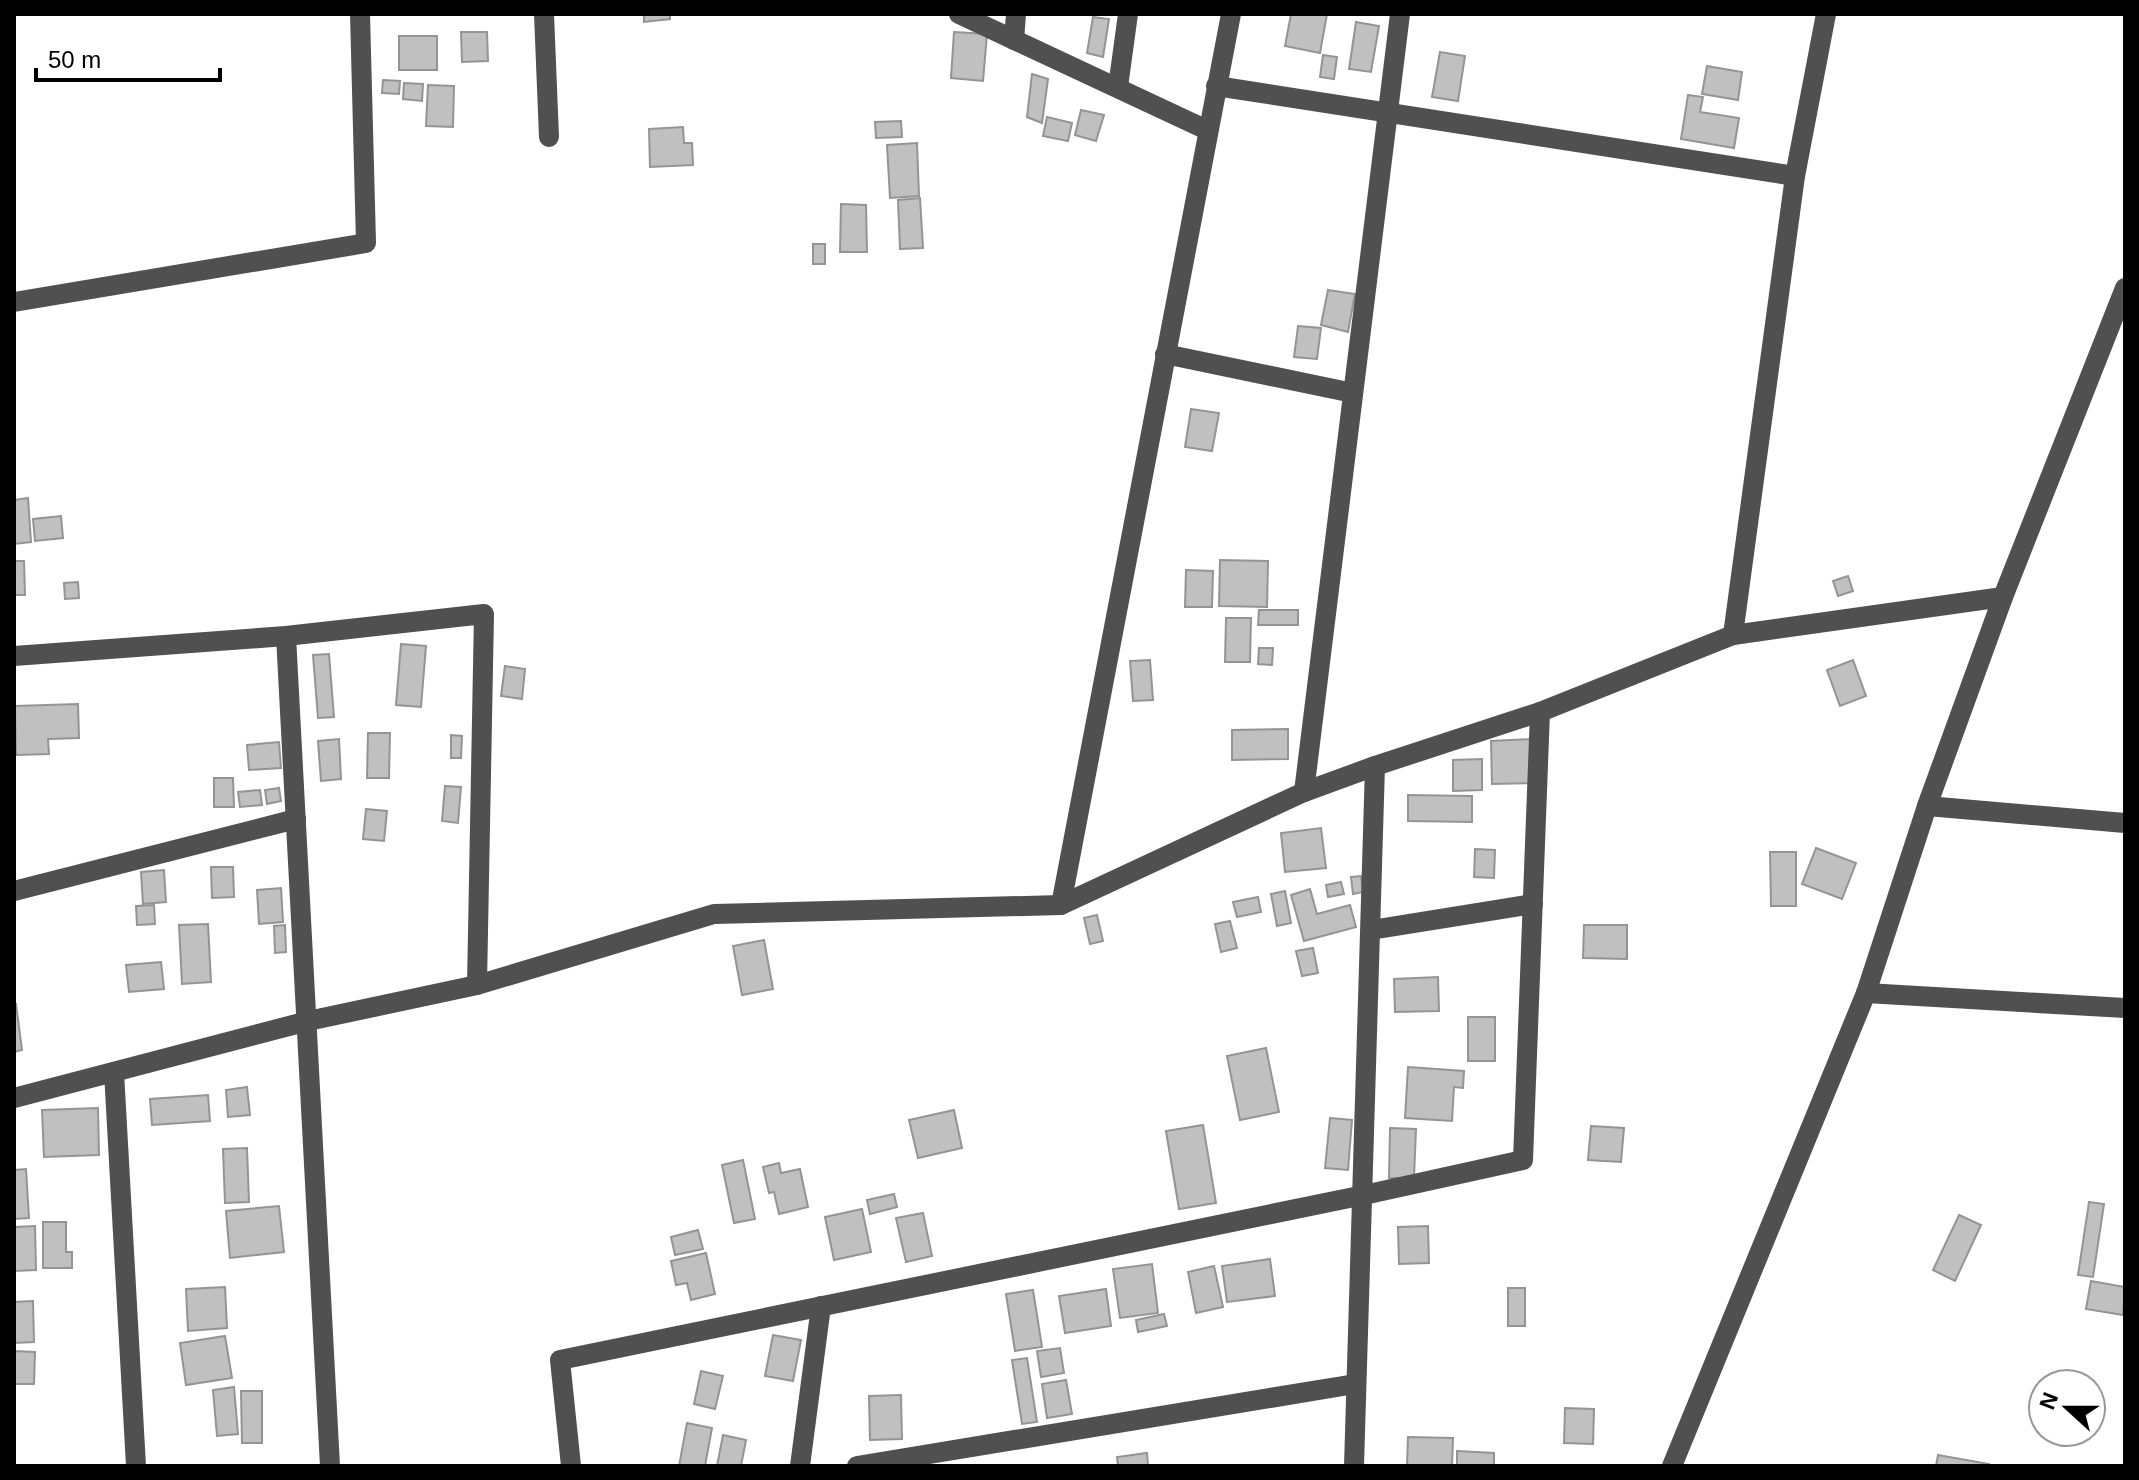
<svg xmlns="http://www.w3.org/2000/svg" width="2139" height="1480" font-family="Arial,sans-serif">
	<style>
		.building { fill: #c0c0c0; stroke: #949494; stroke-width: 2 }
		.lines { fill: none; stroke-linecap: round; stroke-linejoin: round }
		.minor { stroke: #505050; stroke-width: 20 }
	</style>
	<rect width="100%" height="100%" fill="#fff"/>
	<g class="building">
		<path d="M644 14H670V19L644 22Z"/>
		<path d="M1291 14H1327L1320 53 1285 46Z"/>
		<path d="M1093 17 1109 19 1103 57 1087 53Z"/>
		<path d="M1356 22 1379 26 1371 72 1349 69Z"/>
		<path d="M461 32H487L488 61 462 62Z"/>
		<path d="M954 32 987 34 983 81 951 78Z"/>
		<rect x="399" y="36" width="38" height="34"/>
		<path d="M1440 52 1465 56 1458 101 1432 97Z"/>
		<path d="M1323 55 1337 57 1334 79 1320 77Z"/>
		<path d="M1707 66 1742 72 1738 100 1702 94Z"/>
		<path d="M1032 74 1048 79 1042 123 1027 117Z"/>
		<path d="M383 80 400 81 399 94 382 93Z"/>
		<path d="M404 83 423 84 422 101 403 99Z"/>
		<path d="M428 85 454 86 453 127 426 126Z"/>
		<path d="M1688 95 1703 97 1700 112 1739 118 1734 148 1681 139Z"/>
		<path d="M1081 110 1104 115 1096 141 1075 135Z"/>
		<path d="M1047 117 1072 123 1068 141 1043 136Z"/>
		<path d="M901 121 902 137 876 138 875 122Z"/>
		<path d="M683 127 684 143H692L693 165 650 167 649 129Z"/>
		<path d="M917 143 919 196 890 198 887 145Z"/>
		<path d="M920 198 923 248 900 249 898 200Z"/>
		<path d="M841 204 866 205 867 252H840Z"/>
		<rect x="813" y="244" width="12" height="20"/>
		<path d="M1328 290 1355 294 1348 332 1321 325Z"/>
		<path d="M1298 326 1321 328 1317 359 1294 357Z"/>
		<path d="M1191 409 1219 413 1212 451 1185 447Z"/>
		<path d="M28 498 31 542 14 544V500Z"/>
		<path d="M61 516 63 538 35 541 33 519Z"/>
		<path d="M1220 560 1268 561 1267 607 1219 606Z"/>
		<path d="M14 561H24L25 595H14Z"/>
		<path d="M1186 570 1213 571 1212 607H1185Z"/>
		<path d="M1848 576 1853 591 1838 596 1833 581Z"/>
		<path d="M78 582 79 598 65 599 64 583Z"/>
		<path d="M1259 610H1298V625H1258Z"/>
		<path d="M1226 618H1251L1250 662H1225Z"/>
		<path d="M401 644 426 646 421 707 396 705Z"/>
		<path d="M1259 648H1273L1272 665 1258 664Z"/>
		<path d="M329 654 334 717 318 718 313 655Z"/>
		<path d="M1150 660 1153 700 1133 701 1130 661Z"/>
		<path d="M1853 660 1866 696 1840 706 1827 670Z"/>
		<path d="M505 666 525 669 522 699 501 696Z"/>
		<path d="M78 704 79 738 48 739 49 754 16 755 15 706Z"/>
		<path d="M1288 729V759L1232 760V730Z"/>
		<path d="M368 733H390L389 778H367Z"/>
		<path d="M451 735 462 736 461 758H451Z"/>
		<path d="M339 739 341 779 321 781 318 741Z"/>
		<path d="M1532 739 1533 783 1492 784 1491 741Z"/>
		<path d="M279 742 281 768 249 770 247 745Z"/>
		<path d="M1482 759V790L1453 791V760Z"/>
		<path d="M214 778H233L234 807H214Z"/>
		<path d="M445 786 461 787 458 823 442 821Z"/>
		<path d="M279 788 281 801 267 804 265 790Z"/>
		<path d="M260 790 262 805 240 807 238 792Z"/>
		<path d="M1408 795 1472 796V822L1408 821Z"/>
		<path d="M366 809 387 811 384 841 363 839Z"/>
		<path d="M1321 828 1326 868 1285 872 1281 833Z"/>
		<path d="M1816 848 1856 863 1842 899 1802 884Z"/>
		<path d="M1475 849 1495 850 1494 878 1474 877Z"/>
		<path d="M1770 852H1796V906H1771Z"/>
		<path d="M211 867H233L234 897 212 898Z"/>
		<path d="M164 870 166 902 143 904 141 872Z"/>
		<path d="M1361 876 1363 892 1353 894 1351 877Z"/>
		<path d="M1341 882 1344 894 1328 897 1326 885Z"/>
		<path d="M281 888 283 922 259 924 257 890Z"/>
		<path d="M1310 889 1317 914 1350 905 1356 927 1304 941 1291 895Z"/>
		<path d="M1285 891 1291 923 1277 926 1271 894Z"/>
		<path d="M1258 897 1261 912 1237 917 1233 902Z"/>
		<path d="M154 905 155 924 137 925 136 906Z"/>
		<path d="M1097 915 1103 941 1090 944 1084 918Z"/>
		<path d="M1230 921 1237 948 1221 952 1215 924Z"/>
		<path d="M208 924 211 982 182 984 179 925Z"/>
		<path d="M285 925 286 952 275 953 274 926Z"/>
		<path d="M1584 925H1627V959L1583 958Z"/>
		<path d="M764 940 773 989 742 995 733 946Z"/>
		<path d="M1313 948 1318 973 1302 976 1296 951Z"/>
		<path d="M161 962 164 989 129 992 126 965Z"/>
		<path d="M1438 977 1439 1011 1395 1012 1394 979Z"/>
		<path d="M14 1004H16L22 1050 14 1052Z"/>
		<rect x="1468" y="1017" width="27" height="44"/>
		<path d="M1266 1048 1279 1112 1240 1120 1227 1056Z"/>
		<path d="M1408 1067 1464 1071 1463 1088 1454 1087 1452 1121 1405 1118Z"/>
		<path d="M247 1087 250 1115 228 1117 226 1090Z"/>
		<path d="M208 1095 210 1121 152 1125 150 1099Z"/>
		<path d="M98 1108 99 1155 44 1157 42 1110Z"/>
		<path d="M954 1110 962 1148 918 1158 909 1120Z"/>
		<path d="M1330 1118 1352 1120 1348 1170 1325 1168Z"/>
		<path d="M1203 1125 1216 1203 1179 1209 1166 1131Z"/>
		<path d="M1591 1126 1624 1128 1621 1162 1588 1160Z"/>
		<path d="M1390 1128 1416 1129 1414 1178H1389Z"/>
		<path d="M247 1148 249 1202 225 1203 223 1149Z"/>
		<path d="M743 1160 755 1219 734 1223 722 1165Z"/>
		<path d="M779 1163 781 1173 800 1169 808 1207 779 1214 774 1192 769 1193 763 1167Z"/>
		<path d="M26 1169 29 1218 14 1219V1170Z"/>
		<path d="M894 1194 897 1207 870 1214 867 1200Z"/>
		<path d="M2089 1202 2104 1204 2093 1277 2078 1275Z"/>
		<path d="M279 1206 284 1252 230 1258 226 1211Z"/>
		<path d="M862 1209 871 1252 834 1260 825 1217Z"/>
		<path d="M923 1213 932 1256 906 1262 896 1218Z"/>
		<path d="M1959 1215 1981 1225 1955 1281 1933 1270Z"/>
		<path d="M43 1222H66V1252H72V1268H43Z"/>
		<path d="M35 1226 36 1270 14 1271V1227Z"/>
		<path d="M1428 1226 1429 1263 1399 1264 1398 1227Z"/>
		<path d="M698 1230 703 1249 675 1255 671 1237Z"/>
		<path d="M706 1253 715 1294 691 1300 687 1283 676 1285 671 1261Z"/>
		<path d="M1270 1259 1275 1296 1227 1302 1222 1266Z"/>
		<path d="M1152 1264 1158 1313 1120 1318 1113 1269Z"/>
		<path d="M1214 1266 1223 1307 1196 1313 1188 1272Z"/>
		<path d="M2091 1281 2125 1287 2123 1315 2086 1309Z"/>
		<path d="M225 1287 227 1328 188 1331 186 1289Z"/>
		<rect x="1508" y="1288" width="17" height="38"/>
		<path d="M1106 1289 1111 1326 1065 1333 1059 1296Z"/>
		<path d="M1033 1290 1042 1347 1015 1351 1006 1294Z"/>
		<path d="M33 1301 34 1342 14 1343V1302Z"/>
		<path d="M1164 1314 1167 1326 1138 1332 1136 1320Z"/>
		<path d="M773 1335 801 1340 793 1381 765 1376Z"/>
		<path d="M225 1336 232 1378 186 1385 180 1343Z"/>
		<path d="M1060 1348 1064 1373 1041 1377 1037 1351Z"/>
		<path d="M14 1351 35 1352 34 1384H14Z"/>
		<path d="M1027 1358 1037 1422 1022 1424 1012 1360Z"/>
		<path d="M701 1371 723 1376 715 1409 694 1404Z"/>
		<path d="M1066 1380 1072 1414 1047 1418 1042 1384Z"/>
		<path d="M234 1387 238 1434 217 1436 213 1390Z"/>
		<path d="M241 1391H262V1443H242Z"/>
		<path d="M901 1395 902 1439 870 1440 869 1396Z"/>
		<path d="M1565 1408 1594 1409 1593 1444 1564 1443Z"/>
		<path d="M687 1423 712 1428 705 1466H679Z"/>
		<path d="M723 1435 746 1440 741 1466H717Z"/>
		<path d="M1408 1437 1453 1438 1452 1466H1407Z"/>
		<path d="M1457 1451 1494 1453V1466H1457Z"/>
		<path d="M1147 1453 1148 1466H1118L1117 1457Z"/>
		<path d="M1938 1455 1989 1464V1466H1936Z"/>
	</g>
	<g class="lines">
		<g class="minor">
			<path d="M544 14 549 137"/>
			<path d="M959 14 1207 130"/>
			<path d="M1014 40 1016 14"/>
			<path d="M1216 86 1795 176"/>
			<path d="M1118 87 1128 14"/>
			<path d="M14 302 366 243 360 14"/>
			<path d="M1165 354 1353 393"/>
			<path d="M1733 635 1795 176 1826 14"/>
			<path d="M286 636 330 1466"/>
			<path d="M14 656 286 636 484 614 477 985"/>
			<path d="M1304 792 1400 14"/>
			<path d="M1927 806 2125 823"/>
			<path d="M14 891 296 819"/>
			<path d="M1061 905 1231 14"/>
			<path d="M1371 930 1533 904"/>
			<path d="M1866 993 2125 1008"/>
			<path d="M114 1072 136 1466"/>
			<path d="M14 1098 308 1021 477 985 714 914 1061 905 1304 792 1375 766 1540 712 1733 635 2003 597"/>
			<path d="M571 1466 560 1360 1364 1195 1523 1160 1540 712"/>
			<path d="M800 1466 821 1306"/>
			<path d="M857 1466 1355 1384"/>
			<path d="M1354 1466 1375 766"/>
			<path d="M1672 1466 1866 993 1927 806 2003 597 2125 288"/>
		</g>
	</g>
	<rect width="2139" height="1480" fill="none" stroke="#000000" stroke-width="32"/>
	<g transform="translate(2067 1408) rotate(291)"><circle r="38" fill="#ffffff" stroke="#999999" stroke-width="2"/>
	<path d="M0-6L14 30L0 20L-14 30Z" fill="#000000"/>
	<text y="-12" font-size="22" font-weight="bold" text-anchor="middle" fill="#000000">N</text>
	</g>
	<path d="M36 68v12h184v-12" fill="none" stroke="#000000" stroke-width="4"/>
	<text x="48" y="68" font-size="24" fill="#000000" stroke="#ffffff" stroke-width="6" paint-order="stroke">50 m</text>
</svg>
